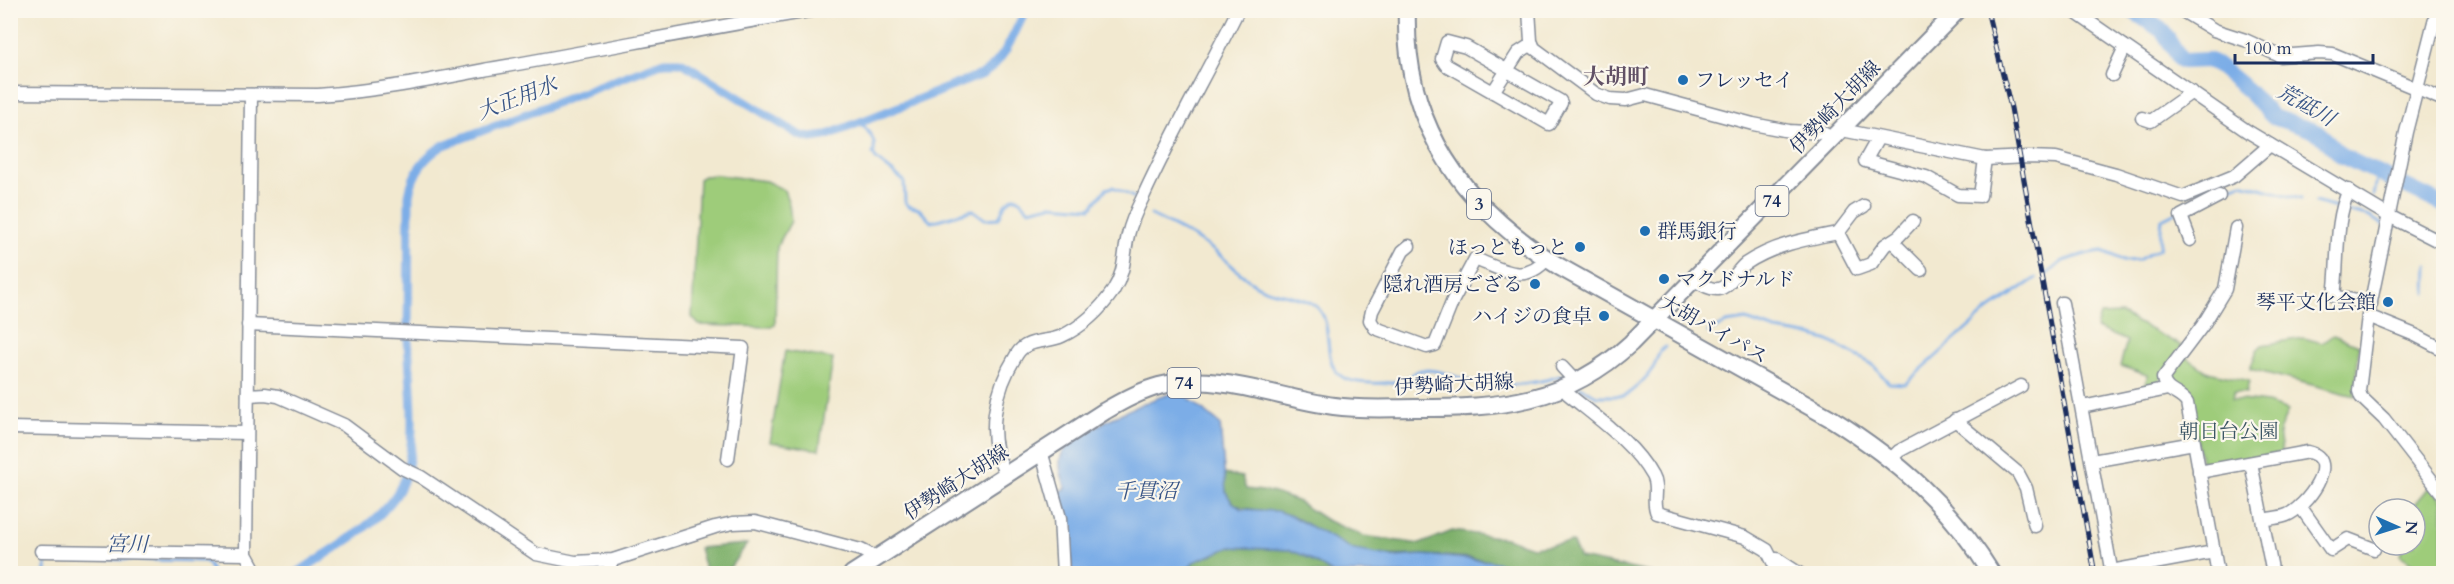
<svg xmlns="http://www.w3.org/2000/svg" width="2454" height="584" font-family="Cardo,'Noto Serif JP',serif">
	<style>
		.green { fill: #9ecc7a; stroke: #5c7e6c; stroke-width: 1.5 }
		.forest { fill: #7eb06a; stroke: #4c7064; stroke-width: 1.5 }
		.water { fill: #7cade7; stroke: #4c6ea2; stroke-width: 1.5 }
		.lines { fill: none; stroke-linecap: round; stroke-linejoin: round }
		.stream { stroke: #7cade7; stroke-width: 3 }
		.canal { stroke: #7cade7; stroke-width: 9 }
		.river { stroke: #7cade7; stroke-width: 16 }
		.minor-casing { stroke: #868c97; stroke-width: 15 }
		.major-casing { stroke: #868c97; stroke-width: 20 }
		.minor { stroke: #fff; stroke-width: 12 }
		.major { stroke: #fff; stroke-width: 16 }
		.rail-casing { stroke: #1b2f5e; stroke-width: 5 }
		.rail { stroke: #fbf7ec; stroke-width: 3; stroke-dasharray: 9; stroke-linecap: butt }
		.poi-dot { fill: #1f6fb2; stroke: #fbf7ec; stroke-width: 2 }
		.labels { text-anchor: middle; stroke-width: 4.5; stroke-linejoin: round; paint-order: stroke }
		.shield { fill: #fbf7ec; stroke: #5e6b89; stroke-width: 1.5 }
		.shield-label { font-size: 18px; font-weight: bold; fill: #1b2f5e }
		.poi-label { font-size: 20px; fill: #1b2f5e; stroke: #fbf7ec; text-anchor: end }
		.street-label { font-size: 20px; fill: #1b2f5e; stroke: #fbf7ec }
		.park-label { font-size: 20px; fill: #3c5665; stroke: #fbf7ec }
		.water-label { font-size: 21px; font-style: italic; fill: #385587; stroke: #fbf7ec }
		.quarter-label { font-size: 22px; font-weight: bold; fill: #615166; stroke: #fbf7ec }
	</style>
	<rect width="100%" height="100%" fill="#fbf7ec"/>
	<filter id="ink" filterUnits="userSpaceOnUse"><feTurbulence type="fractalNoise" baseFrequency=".0167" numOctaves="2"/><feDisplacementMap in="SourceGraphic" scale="12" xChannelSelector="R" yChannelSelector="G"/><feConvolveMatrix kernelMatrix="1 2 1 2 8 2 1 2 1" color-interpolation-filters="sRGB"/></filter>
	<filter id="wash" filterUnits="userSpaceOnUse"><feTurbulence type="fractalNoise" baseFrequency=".008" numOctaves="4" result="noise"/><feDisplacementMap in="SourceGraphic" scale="24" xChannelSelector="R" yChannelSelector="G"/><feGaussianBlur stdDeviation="1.35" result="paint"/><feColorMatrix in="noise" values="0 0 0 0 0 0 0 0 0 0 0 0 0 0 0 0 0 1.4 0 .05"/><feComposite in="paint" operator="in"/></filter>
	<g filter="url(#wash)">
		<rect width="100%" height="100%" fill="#f2e9d0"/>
		<g class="green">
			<path d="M718 175 766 181 784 190 789 204 791 221 777 247 775 324 771 327 699 325 692 317 699 179 704 176Z"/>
			<path d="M2121 314 2182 346 2155 388 2146 386 2147 375 2120 366 2127 341 2096 328 2100 315Z"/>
			<path d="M2333 335 2359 345 2355 396 2250 369 2257 350 2262 345 2304 338 2322 343Z"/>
			<path d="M785 351 833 359 819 450 770 442Z"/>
			<path d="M2183 355 2208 372 2249 381 2246 393 2234 392 2232 399 2267 403 2288 410 2279 432 2282 453 2202 468 2191 399 2166 380Z"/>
			<path d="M2431 485 2443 501V573H2427L2400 555 2404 545H2415V509H2411Z"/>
		</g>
		<g class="forest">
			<path d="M1224 474 1242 477 1246 489 1271 492 1297 501 1326 520 1364 536 1420 544 1452 531 1506 538 1532 547 1572 542 1580 558 1653 573H1437L1511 566C1485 558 1447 555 1420 555 1398 556 1377 556 1356 551 1333 545 1313 525 1291 516 1272 507 1233 516 1226 492 1224 487 1225 479 1224 474Z"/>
			<path d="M747 544 726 573H706L699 548Z"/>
			<path d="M1231 547 1290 550 1305 556 1332 573 1185 574 1193 562Z"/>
		</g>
		<path class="water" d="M1181 392 1220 424 1226 492 1231 501 1242 509 1277 511 1291 516 1354 550 1396 557 1422 555 1490 561 1514 566 1437 574 1332 573 1305 556 1290 550 1231 547 1193 562 1185 573H1072L1065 508 1060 491 1066 488C1062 477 1056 464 1063 452 1074 433 1158 393 1181 392Z"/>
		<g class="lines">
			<g class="stream">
				<path d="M860 121C868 132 878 140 873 154L876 159 904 181 905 202 908 206 919 209 931 222 973 210 985 219 999 218 1005 204 1014 197 1019 199 1029 210 1051 205 1091 208 1106 189 1113 187 1137 199"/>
				<path d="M2219 191 2242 183 2301 199"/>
				<path d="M2373 196 2377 174"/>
				<path d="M2315 202 2340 209"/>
				<path d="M2346 211 2370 217 2383 225"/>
				<path d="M1151 215C1173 226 1197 237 1217 253 1232 264 1243 279 1260 287 1276 295 1308 296 1318 308 1335 326 1320 365 1344 378 1356 384 1389 385 1402 380 1410 377 1414 371 1422 370 1439 369 1451 376 1466 380 1495 389 1532 385 1560 376L1565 378"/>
				<path d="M2047 274 2063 261 2089 253 2102 251 2126 261 2138 260 2159 249 2162 219 2207 196"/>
				<path d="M2427 293 2428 266"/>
				<path d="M1708 332 1726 323 1746 320 1776 330 1813 336 1829 341 1872 364 1889 383 1905 384 1987 311 2036 278"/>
				<path d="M1580 387 1597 396H1624C1636 389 1645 380 1653 368 1657 361 1657 352 1665 347"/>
				<path d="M46 574V561L49 558 206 561 214 574"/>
			</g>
			<path class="canal" d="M296 574C330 550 373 529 396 495 422 456 409 383 408 337 408 290 409 242 409 195 413 172 424 157 444 145L664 62H680L688 66 799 135 811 138 825 136 983 74C1005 60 1014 33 1026 10"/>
			<path class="river" d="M2131 10 2163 31 2180 59 2184 61 2208 60 2216 64 2244 87 2273 117 2312 130 2320 134 2342 156 2444 205"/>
		</g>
	</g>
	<g filter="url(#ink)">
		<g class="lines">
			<g class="minor-casing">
				<g id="minor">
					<path d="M1529 10 1531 41 1534 48 1596 94 1610 99 1626 100 1645 95 1753 124 1789 131 1823 133 1833 139"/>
					<path d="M2072 10 2247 131 2389 216 2444 244"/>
					<path d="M2181 10 2214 30 2245 40 2280 56 2319 53 2333 54 2444 100"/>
					<path d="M2437 10 2406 132 2368 316 2359 391 2361 397 2384 419 2444 496"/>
					<path d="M1447 42 1466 47 1560 101 1561 103 1549 124 1446 65 1442 59Z"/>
					<path d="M2112 75 2125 47"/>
					<path d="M1493 92 1518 53 1532 44"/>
					<path d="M10 93 318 95C376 91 432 80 489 69 598 50 706 28 815 10"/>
					<path d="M251 95 246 554 257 574"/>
					<path d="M2142 118 2151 121 2192 92"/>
					<path d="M1842 130 1985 159 2028 157 2056 158 2116 174 2183 197 2234 176 2270 145"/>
					<path d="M1878 138 1865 161 1926 177 1958 195 1980 196 1985 159"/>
					<path d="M2349 190C2334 222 2339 262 2334 296L2371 304"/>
					<path d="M1838 233 1857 269 1871 264 1885 245 1899 236 1913 221"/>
					<path d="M2190 240 2181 216 2219 196"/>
					<path d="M1892 241 1921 270"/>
					<path d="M1409 246 1403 251 1372 311 1370 320 1375 328 1427 347 1435 345 1453 300 1475 259C1502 269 1523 286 1547 259"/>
					<path d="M1693 279C1699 283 1711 290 1718 289 1729 288 1737 270 1745 264 1773 245 1806 239 1838 233L1854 212 1864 206"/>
					<path d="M2062 303 2112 574"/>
					<path d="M2368 316 2415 335 2444 350"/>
					<path d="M248 325 743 348 728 459"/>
					<path d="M1562 367 1576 382"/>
					<path d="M1564 388 1568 394C1597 418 1634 443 1652 476 1659 488 1651 501 1657 513L1745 537 1767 550 1779 574"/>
					<path d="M248 395 265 394 278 396 344 425 402 468 421 477 536 554 575 562 613 560 715 527 733 523 755 522 861 550 869 554 874 560"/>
					<path d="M2082 407 2168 389"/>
					<path d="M1955 420 2018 473 2026 488 2035 526"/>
					<path d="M10 428 246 433"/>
					<path d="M1041 451 1060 518 1063 574"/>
					<path d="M1891 459 1899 451 2021 386"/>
					<path d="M2092 461 2194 443"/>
					<path d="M2251 463 2273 574"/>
					<path d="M2199 472 2308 452C2343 460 2305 508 2287 515 2280 518 2270 518 2263 520"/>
					<path d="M1006 474C984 436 995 389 1017 354 1027 338 1048 343 1062 336 1083 326 1100 310 1113 291 1126 270 1123 257 1128 235 1131 222 1137 209 1143 197 1172 133 1207 73 1238 10"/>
					<path d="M2300 506 2331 550 2348 539 2374 549"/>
					<path d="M41 551 246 554"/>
					<path d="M1773 559H1777L1800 574"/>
					<path d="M609 561 612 574"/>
					<path d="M2111 571 2214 552"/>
					<path d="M2218 574 2187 403C2180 392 2165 393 2163 378L2203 325 2225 289 2236 228"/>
				</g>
			</g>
			<g class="major-casing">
				<g id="major">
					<path d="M1407 10C1403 126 1465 209 1560 267L1832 419C1899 461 1950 506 1992 574"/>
					<path d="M852 574 1105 411C1122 401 1140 391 1159 386 1217 371 1276 398 1334 406 1360 410 1388 408 1415 408 1501 408 1565 404 1631 343L1958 10"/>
				</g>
			</g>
			<use href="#minor" class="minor"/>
			<use href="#major" class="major"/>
			<g class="rail-casing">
				<path id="rail" d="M1987 10 2011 108 2095 574"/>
			</g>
			<use href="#rail" class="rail"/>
		</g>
	</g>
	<g class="poi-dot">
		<circle cx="1683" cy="80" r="6"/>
		<circle cx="1645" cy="231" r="6"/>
		<circle cx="1580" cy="247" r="6"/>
		<circle cx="1664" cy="279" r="6"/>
		<circle cx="1535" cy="284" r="6"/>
		<circle cx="2388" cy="302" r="6"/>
		<circle cx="1604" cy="316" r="6"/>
	</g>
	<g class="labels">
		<g class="shield">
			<rect x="1755.5" y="186" width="33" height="30" rx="4.5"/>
			<rect x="1467" y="189" width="24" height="30" rx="4.5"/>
			<rect x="1167.5" y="368" width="33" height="30" rx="4.5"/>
		</g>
		<g class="shield-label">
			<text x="1772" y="207">74</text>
			<text x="1479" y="210">3</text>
			<text x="1184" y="389">74</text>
		</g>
		<g class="poi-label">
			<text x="1695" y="87" text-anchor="start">フレッセイ</text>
			<text x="1657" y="238" text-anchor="start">群馬銀行</text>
			<text x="1568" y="254">ほっともっと</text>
			<text x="1676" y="286" text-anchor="start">マクドナルド</text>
			<text x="1523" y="291">隠れ酒房ござる</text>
			<text x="2376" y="309">琴平文化会館</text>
			<text x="1592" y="323">ハイジの食卓</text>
		</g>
		<g class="street-label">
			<text transform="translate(1835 107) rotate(-46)" y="7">伊勢崎大胡線</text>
			<text transform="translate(1714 329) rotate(29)" y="7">大胡バイパス</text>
			<text transform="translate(1454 384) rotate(-3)" y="7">伊勢崎大胡線</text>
			<text transform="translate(956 482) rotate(-33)" y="7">伊勢崎大胡線</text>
		</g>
		<g class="park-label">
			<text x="2229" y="438">朝日台公園</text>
		</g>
		<g class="water-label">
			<text transform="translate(517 98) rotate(-21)" y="7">大正用水</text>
			<text transform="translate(2306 105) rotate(30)" y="7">荒砥川</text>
			<text x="1146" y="498">千貫沼</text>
			<text transform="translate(127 544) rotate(1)" y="7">宮川</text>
		</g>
		<g class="quarter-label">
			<text x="1616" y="84">大胡町</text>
		</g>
	</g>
	<rect width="2454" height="584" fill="none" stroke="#fbf7ec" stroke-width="36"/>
	<g transform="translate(2397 527) rotate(93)"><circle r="28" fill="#fbf7ec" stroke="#a1a7b3" stroke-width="1.5"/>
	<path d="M0-4.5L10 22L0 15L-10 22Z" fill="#1f6fb2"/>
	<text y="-9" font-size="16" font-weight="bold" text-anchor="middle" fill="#1b2f5e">N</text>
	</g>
	<path d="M2235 54v9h138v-9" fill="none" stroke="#1b2f5e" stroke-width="3"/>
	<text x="2244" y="54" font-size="18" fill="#1b2f5e" stroke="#fbf7ec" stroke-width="4.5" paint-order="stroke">100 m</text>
</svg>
